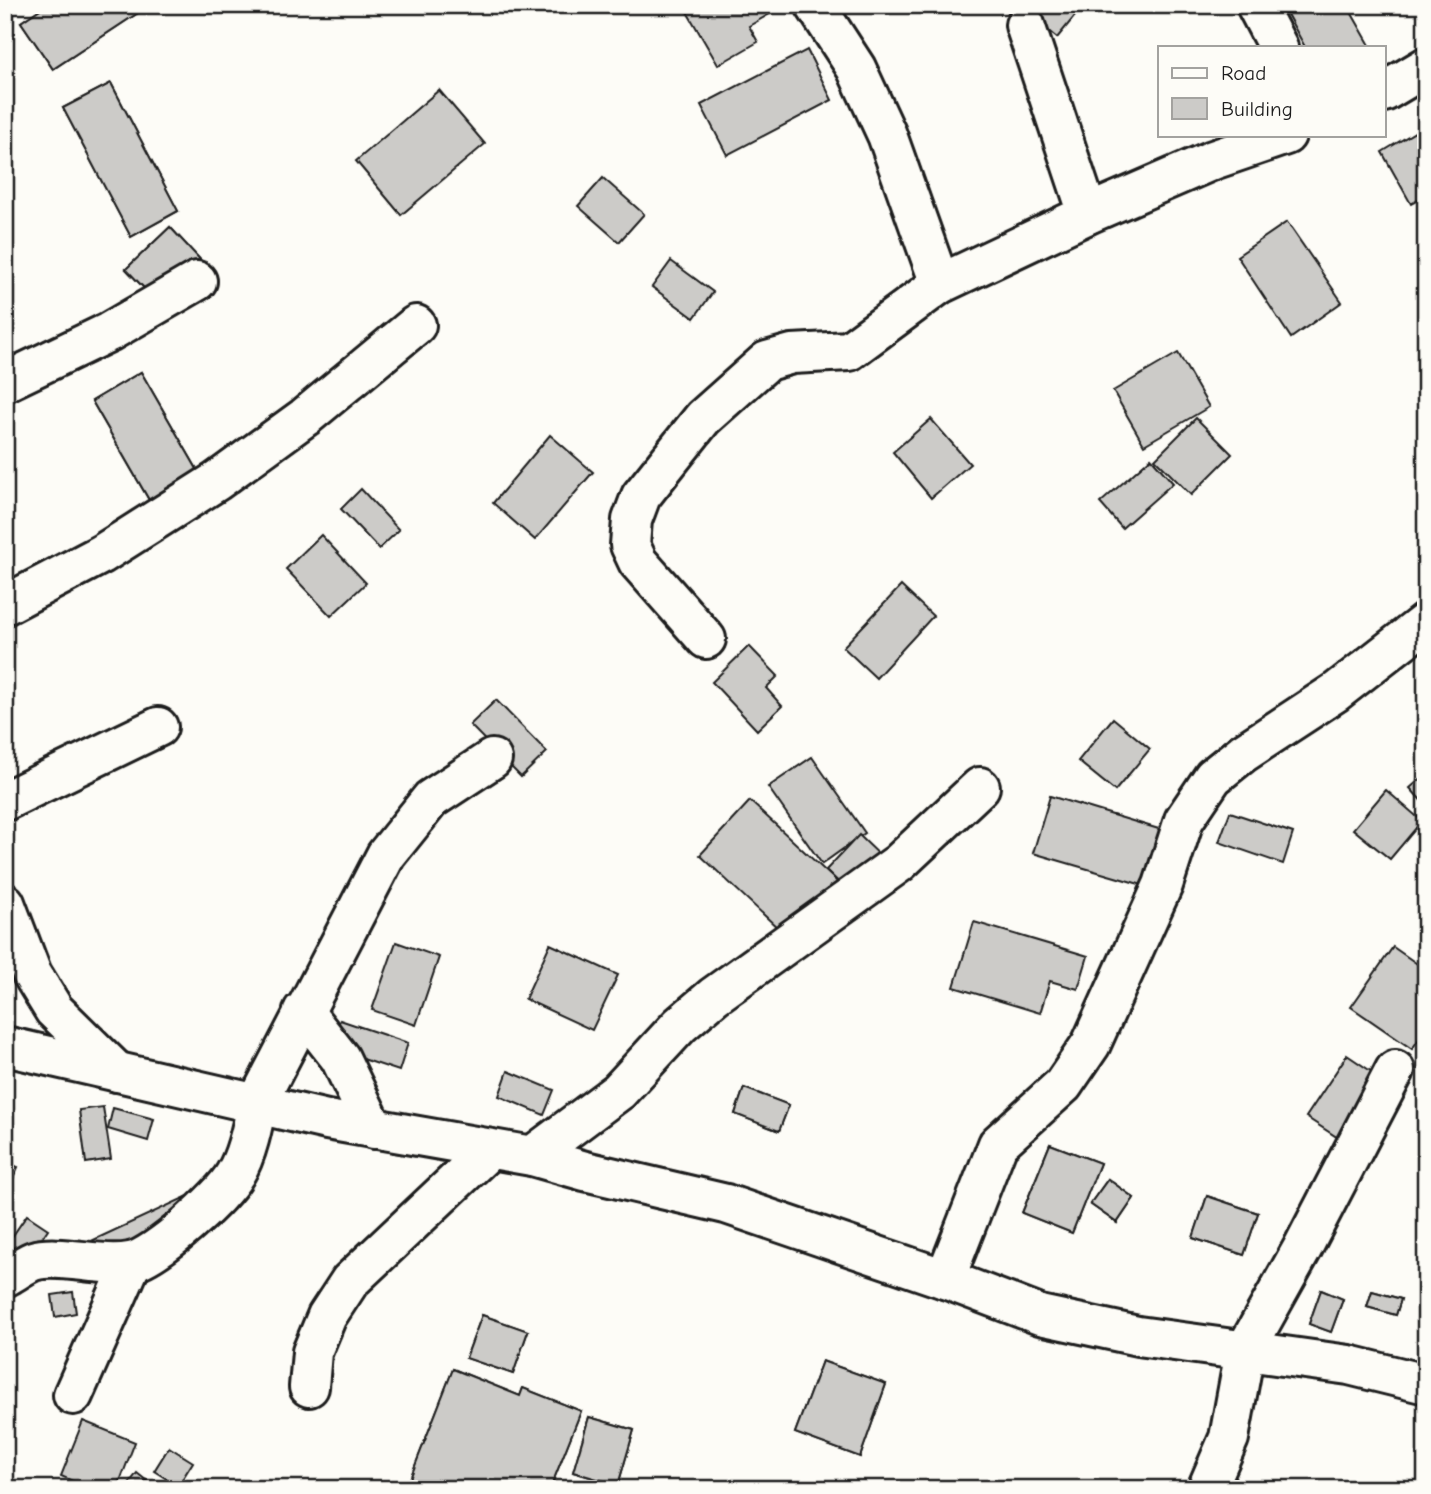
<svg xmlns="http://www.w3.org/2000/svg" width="1431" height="1494" font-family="'Comic Neue',sans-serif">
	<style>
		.building { fill: #cccbc8; stroke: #1c1c1c; stroke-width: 2 }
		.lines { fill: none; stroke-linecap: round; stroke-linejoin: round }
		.minor-casing { stroke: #1c1c1c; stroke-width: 44 }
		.minor { stroke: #fdfcf7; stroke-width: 38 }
	</style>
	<rect width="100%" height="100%" fill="#fdfcf7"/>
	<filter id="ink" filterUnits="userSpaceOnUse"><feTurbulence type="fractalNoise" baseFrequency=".0143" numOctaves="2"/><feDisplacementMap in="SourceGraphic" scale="14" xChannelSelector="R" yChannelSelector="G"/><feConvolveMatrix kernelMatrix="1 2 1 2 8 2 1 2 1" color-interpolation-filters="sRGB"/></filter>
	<g filter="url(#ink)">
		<g class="building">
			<path d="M46 5H150L53 69 21 22Z"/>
			<path d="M46 5H150L53 69 21 22Z"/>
			<path d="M683 5H785L749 26 758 42 718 65Z"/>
			<path d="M1017 5H1084L1057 38Z"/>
			<path d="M1282 5H1347L1371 47H1305Z"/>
			<path d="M807 50 832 100 727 155 701 105Z"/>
			<path d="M111 83 178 211 131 237 63 108Z"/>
			<path d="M111 83 178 211 131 237 63 108Z"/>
			<path d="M439 90 485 144 401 215 356 161Z"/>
			<path d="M1415 132 1426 151V196L1411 204 1382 152Z"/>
			<path d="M603 178 644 214 619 242 578 206Z"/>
			<path d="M1287 222 1342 302 1291 338 1237 256Z"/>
			<path d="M170 227 206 266 162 307 126 269Z"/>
			<path d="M170 227 206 266 162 307 126 269Z"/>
			<path d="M671 261 713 292 694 318 652 287Z"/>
			<path d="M1178 353 1209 407 1144 445 1113 391Z"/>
			<path d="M141 372 205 483 156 512 92 401Z"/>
			<path d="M141 372 205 483 156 512 92 401Z"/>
			<path d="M1196 418 1232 454 1191 495 1155 459Z"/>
			<path d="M931 419 970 464 931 498 893 452Z"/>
			<path d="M550 435 593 472 535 540 493 503Z"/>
			<path d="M1151 458 1173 483 1122 528 1100 503Z"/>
			<path d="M361 489 399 530 379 549 341 509Z"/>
			<path d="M321 535 366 583 331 616 286 569Z"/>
			<path d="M901 586 933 616 876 678 843 647Z"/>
			<path d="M749 646 778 676 766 688 782 706 757 730 712 682Z"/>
			<path d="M496 700 547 752 521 777 470 725Z"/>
			<path d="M1113 718 1150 749 1115 791 1078 761Z"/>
			<path d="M812 757 865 833 822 864 768 787Z"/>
			<path d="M1426 774V806L1410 788Z"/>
			<path d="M1386 790 1422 821 1390 859 1353 829Z"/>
			<path d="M1050 796 1162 830 1146 886 1033 853Z"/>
			<path d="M750 801 847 891 796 945 700 855Z"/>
			<path d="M1230 812 1293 833 1283 864 1219 842Z"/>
			<path d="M859 835 887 862 854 897 826 870Z"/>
			<path d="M974 922 1088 956 1078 989 1050 981 1040 1013 954 987Z"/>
			<path d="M396 942 439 957 416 1025 372 1010Z"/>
			<path d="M550 944 618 975 592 1030 525 999Z"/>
			<path d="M1393 947 1426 970V1029L1412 1049 1351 1007Z"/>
			<path d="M340 1020 408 1043 399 1071 330 1048Z"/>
			<path d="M1347 1055 1390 1084 1349 1145 1306 1117Z"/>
			<path d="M508 1071 554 1090 544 1115 499 1096Z"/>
			<path d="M744 1088 789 1105 779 1131 735 1114Z"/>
			<path d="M744 1088 789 1105 779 1131 735 1114Z"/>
			<path d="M103 1107 111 1159 86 1163 79 1110Z"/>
			<path d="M113 1108 154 1119 148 1141 108 1129Z"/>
			<path d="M1050 1144 1100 1163 1072 1233 1022 1213Z"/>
			<path d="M1050 1144 1100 1163 1072 1233 1022 1213Z"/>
			<path d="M5 1162 18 1167 5 1198Z"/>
			<path d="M1108 1179 1134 1198 1117 1223 1090 1204Z"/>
			<path d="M1108 1179 1134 1198 1117 1223 1090 1204Z"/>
			<path d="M188 1196 204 1231 103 1277 87 1243Z"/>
			<path d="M1207 1196 1258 1213 1244 1255 1193 1238Z"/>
			<path d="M1207 1196 1258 1213 1244 1255 1193 1238Z"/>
			<path d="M27 1215 48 1229 25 1263 5 1250V1247Z"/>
			<path d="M1321 1290 1343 1299 1331 1332 1309 1324Z"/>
			<path d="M1321 1290 1343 1299 1331 1332 1309 1324Z"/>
			<path d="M1372 1291 1401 1299 1396 1315 1367 1307Z"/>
			<path d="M1372 1291 1401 1299 1396 1315 1367 1307Z"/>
			<path d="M73 1292 76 1313 55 1317 52 1295Z"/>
			<path d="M482 1315 528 1331 513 1374 466 1358Z"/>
			<path d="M482 1315 528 1331 513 1374 466 1358Z"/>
			<path d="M822 1361 886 1384 860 1457 795 1433Z"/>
			<path d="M822 1361 886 1384 860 1457 795 1433Z"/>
			<path d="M453 1369 520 1396 523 1388 581 1411 550 1489H406Z"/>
			<path d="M453 1369 520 1396 523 1388 581 1411 550 1489H406Z"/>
			<path d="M589 1417 634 1430 618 1485 573 1472Z"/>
			<path d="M589 1417 634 1430 618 1485 573 1472Z"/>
			<path d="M83 1421 135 1442 117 1489H91L61 1476Z"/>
			<path d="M169 1447 193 1462 178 1486 154 1471Z"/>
			<path d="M137 1473 157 1489H125Z"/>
		</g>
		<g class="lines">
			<g class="minor-casing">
				<g id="minor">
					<path d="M815 5 856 68 887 135 940 284"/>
					<path d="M1256 5 1278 47"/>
					<path d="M1025 25 1088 214"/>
					<path d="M1384 92 1426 67"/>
					<path d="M5 382 109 332 197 281"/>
					<path d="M5 605 102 554 217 481 305 417 416 325"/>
					<path d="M706 639 638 562 630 545 632 520 641 496 703 418 767 361 792 354 849 351 940 284 1088 214 1213 160 1286 135"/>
					<path d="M5 801 158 727"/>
					<path d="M5 903 32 974 54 1010 117 1072"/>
					<path d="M303 1011 340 1058 374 1129"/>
					<path d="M5 1046 327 1120 532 1156 585 1171 726 1204 945 1279 1040 1315 1138 1336 1349 1365 1426 1384"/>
					<path d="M532 1156 619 1091 680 1025 714 996 899 863 980 787"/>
					<path d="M5 1277C14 1272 24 1265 33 1261 60 1253 100 1268 130 1262 155 1258 222 1197 235 1174 247 1155 253 1125 257 1103L386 855 431 799 492 759"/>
					<path d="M945 1279 998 1144 1063 1085 1091 1044 1163 885 1184 820 1213 777 1243 753 1336 692 1426 622"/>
					<path d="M309 1387 312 1352 327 1316 350 1281 490 1149"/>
					<path d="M73 1395 132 1262"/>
					<path d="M1207 1489 1229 1438 1245 1351 1302 1249 1395 1070"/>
				</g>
			</g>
			<use href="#minor" class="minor"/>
		</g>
	</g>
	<rect width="1431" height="1494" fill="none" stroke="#fdfcf7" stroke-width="28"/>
	<rect x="14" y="14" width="1403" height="1466" fill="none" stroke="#1c1c1c" stroke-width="2.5" filter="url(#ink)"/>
	<rect x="1158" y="46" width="228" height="91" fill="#fdfcf7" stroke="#a3a29f" stroke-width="2"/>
	<rect x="1172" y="68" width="35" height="10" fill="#fdfcf7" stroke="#a3a29f" stroke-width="2"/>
	<text x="1221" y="80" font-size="21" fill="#1c1c1c">Road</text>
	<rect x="1172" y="98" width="35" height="21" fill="#cccbc8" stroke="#a3a29f" stroke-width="2"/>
	<text x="1221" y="116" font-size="21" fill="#1c1c1c">Building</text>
</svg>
